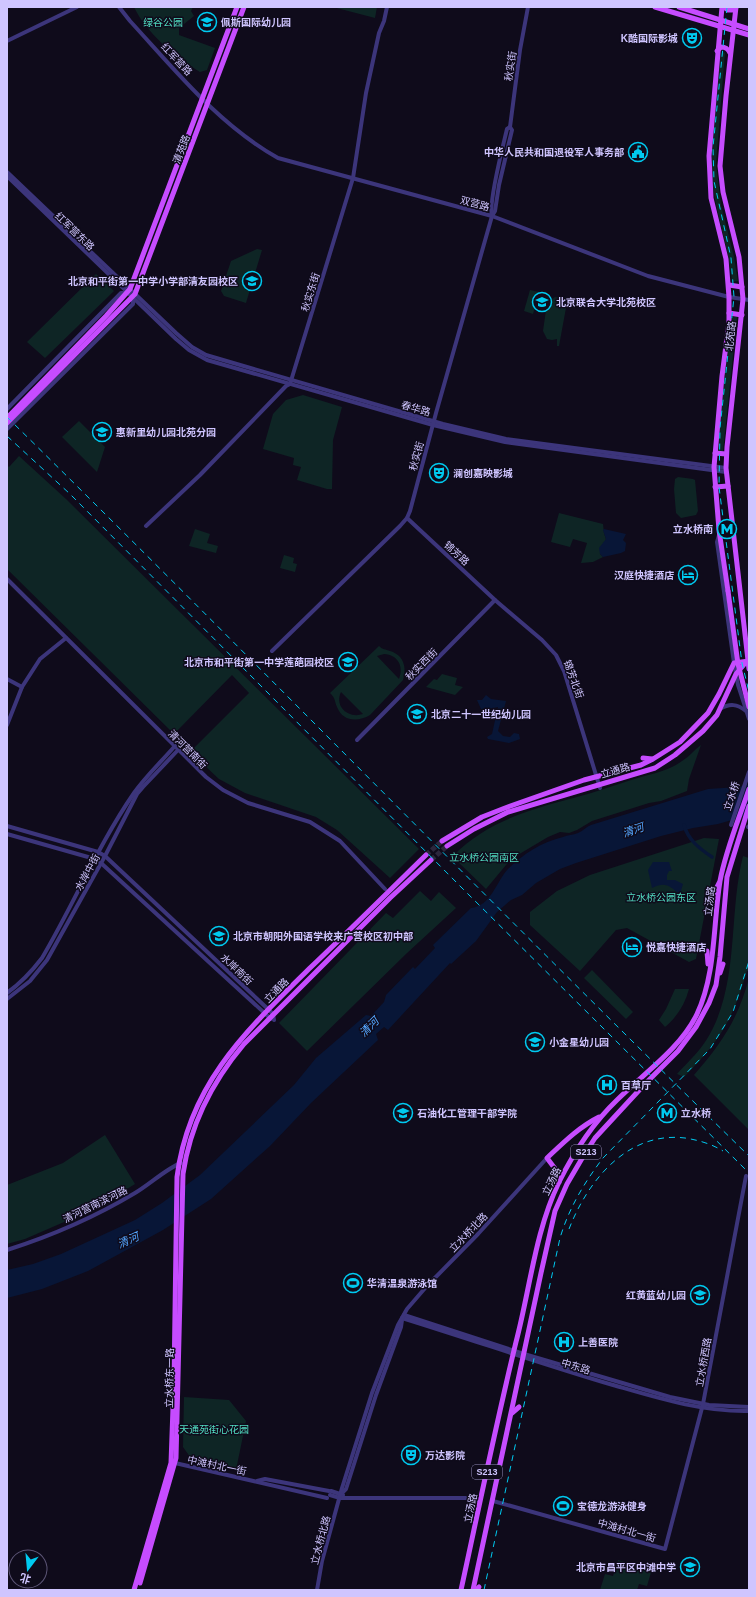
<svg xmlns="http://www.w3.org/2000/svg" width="756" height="1597" font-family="Helvetica,'Noto Sans SC',sans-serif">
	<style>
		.green { fill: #0e2525; fill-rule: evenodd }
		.water { fill: #081637 }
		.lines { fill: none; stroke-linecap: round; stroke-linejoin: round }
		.canal { stroke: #081637; stroke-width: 3.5 }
		.major-tunnel { stroke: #2c273d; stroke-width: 5; stroke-dasharray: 5 2.5; stroke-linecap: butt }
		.minor { stroke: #3c357b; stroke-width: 4 }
		.major { stroke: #c64cff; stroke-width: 5 }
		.rail { stroke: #00caf0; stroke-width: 1; stroke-dasharray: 6 5; stroke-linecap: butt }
		.major-bridge { stroke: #c64cff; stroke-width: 5 }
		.labels { text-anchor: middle; stroke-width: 3; stroke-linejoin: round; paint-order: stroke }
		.shield { fill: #0f0b1b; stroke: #958dbb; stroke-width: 1 }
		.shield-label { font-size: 9px; font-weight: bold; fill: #cfc5ff }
		.park-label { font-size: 10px; fill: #52dec3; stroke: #0f0b1b }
		.poi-label { font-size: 10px; font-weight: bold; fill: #cfc5ff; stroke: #0f0b1b; text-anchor: start }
		.street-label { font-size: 10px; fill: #cfc5ff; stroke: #0f0b1b }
		.water-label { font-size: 11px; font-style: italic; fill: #53a6ff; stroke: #0f0b1b }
	</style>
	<rect width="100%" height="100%" fill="#0f0b1b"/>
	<g class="green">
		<path d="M134 7H193L191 11 194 16 179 28V35L215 48 207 70 200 72C175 56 147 34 134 7Z"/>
		<path d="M333 7H377L375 18Z"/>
		<path d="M723 52 725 53 716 164 721 205 734 257 738 281 732 282C729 247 715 213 712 178 709 139 717 92 721 53Z"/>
		<path d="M257 249 262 250 246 303 224 296 221 291 231 261Z"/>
		<path d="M96 274 114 291 45 358 27 342Z"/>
		<path d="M530 290 539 292 533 314 524 311Z"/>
		<path d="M555 297 561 298 564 301 565 297H568L559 346H557V339L552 340 547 339 543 331 547 303Z"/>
		<path d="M731 317H737L723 451 720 452 718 450 720 419Z"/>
		<path d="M303 395 342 407 333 440 332 489H327L297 480 301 467 293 465 294 458 263 449 273 414 286 400Z"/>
		<path d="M79 421 105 447 97 472 62 437Z"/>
		<path d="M19 456 66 499 419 849 390 878 337 830 316 817 245 793 219 779 190 752 249 693 232 675 174 734 7 569V465L9 467Z"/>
		<path d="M678 477 693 479 695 480 698 511 696 515 681 518 676 513 674 489 675 479Z"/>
		<path d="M559 513 603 524 604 533 606 539 600 554 603 557 593 562 581 563 587 543 573 539 570 547 551 542Z"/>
		<path d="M195 529 210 534 207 543 218 546 216 553 189 546Z"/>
		<path d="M284 555 294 558 293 563 297 564 295 572 280 568Z"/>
		<path d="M379 646C383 650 385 649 390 651 404 655 407 668 403 680L370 715C358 722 343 722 337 707 334 700 336 699 330 693ZM384 654C398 655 404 666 399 679L377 656ZM341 692 363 714C349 719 334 707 341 692Z"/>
		<path d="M442 674 457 678 455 685 463 687 455 695 426 687 434 679 437 680Z"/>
		<path d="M701 745 689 779 687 791 661 801 649 803 592 821 577 830 569 833 560 832 548 837 511 859 486 889 457 861 454 855C490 818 540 807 588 794 602 790 615 785 628 781 645 775 668 772 682 761 689 757 694 750 701 745Z"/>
		<path d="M704 838 719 839 696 959 689 962 627 928 616 930 580 971 530 925V912L557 891 590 875Z"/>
		<path d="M743 856 749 858V971H747C743 983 740 995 735 1006 724 1034 705 1056 684 1077L677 1074C687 1063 699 1052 707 1039 740 985 728 915 743 856Z"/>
		<path d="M420 891 431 901 439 892 456 908 407 953 307 1051 279 1023 386 913 393 918Z"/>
		<path d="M592 970 633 1012 626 1019 584 978Z"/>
		<path d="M749 978V1130L694 1075C722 1043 738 1019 749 978Z"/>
		<path d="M675 989H689C685 1004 677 1017 665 1027L659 1020 666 1009Z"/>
		<path d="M105 1135 135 1184 94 1209 25 1239 7 1244V1185L63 1163Z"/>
		<path d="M184 1397 229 1400 246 1421 236 1470 193 1461 183 1447Z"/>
		<path d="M618 1560 652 1569 647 1586 639 1584 637 1590H600L605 1574 613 1576Z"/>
	</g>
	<g class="water">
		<path d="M604 529 626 534 623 540 626 543 625 551 621 553 603 557 600 554 599 548 606 539 603 530Z"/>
		<path d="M486 695 491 699 506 701 498 731 503 736 510 737 514 733 519 734 520 739 509 743 488 739 487 737 492 734 498 707 484 710 481 709 477 700H482Z"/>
		<path d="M749 784V815L718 824 693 828 661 836 576 863 560 869 536 883 522 895 511 900 497 912 476 941 451 964 450 963 388 1030 384 1027 376 1034 378 1040 311 1103 270 1146 211 1199 163 1230 88 1271 42 1289 7 1298V1270L33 1264 61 1254 135 1220 162 1203 200 1175 294 1085 316 1058 366 1015 371 1016 384 1002 386 995 413 967 415 969 435 948 433 945 471 908C491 906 496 882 508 869 523 854 542 842 563 837 568 835 573 835 578 833 583 831 586 827 591 825L708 789 738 787Z"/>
		<path d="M653 862H669L672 871H669L667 875V880H675L683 884 680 894C669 886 666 881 652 888L648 870Z"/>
	</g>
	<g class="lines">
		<path class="canal" d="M684 825C688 840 700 849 712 857"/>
		<g class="major-tunnel">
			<path d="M426 855 442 841"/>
			<path d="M431 860 447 846"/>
		</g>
		<g class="minor">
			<path d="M119 7 130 21C175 70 219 125 278 158L492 216 648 276 729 297 749 300"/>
			<path d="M7 41 77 7"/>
			<path d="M7 172 176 333 192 347 206 355 443 424 506 439 726 468"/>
			<path d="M7 176 176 339 189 350 207 360 433 425 505 442 726 472"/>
			<path d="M492 216C488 203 503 146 507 129L510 127"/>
			<path d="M7 409 121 293H127"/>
			<path d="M7 429 133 304V298"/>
			<path d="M407 518 495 600 542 640 556 655 564 671 600 788"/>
			<path d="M146 526 200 475 286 386 290 384 353 178 366 93 379 33 384 21 387 7"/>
			<path d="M719 535 717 542 734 663 738 685 749 719"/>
			<path d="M7 579 206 777 223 790 248 803 310 822 340 841 385 889"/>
			<path d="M272 651 400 526 407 518 410 511 436 413 492 216 495 211 499 185 512 130 510 127 520 50 528 7"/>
			<path d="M7 679 22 687"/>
			<path d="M720 709C730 703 737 704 746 711"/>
			<path d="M7 725 22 687 40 659 66 638"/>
			<path d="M357 740 495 600"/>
			<path d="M731 825 749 772"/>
			<path d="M7 826 98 852 105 856 269 1010 273 1014 274 1020"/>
			<path d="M748 827 749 826"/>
			<path d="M7 834 95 859 101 863 271 1019"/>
			<path d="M7 993C21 983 32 971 42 958 74 904 98 845 134 793 146 776 161 762 174 747"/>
			<path d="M7 999 30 981 47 960 105 856 137 794 143 787 178 750"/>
			<path d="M7 1250C51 1236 95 1217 135 1193 149 1185 167 1168 181 1163"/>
			<path d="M404 1315 524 1354 670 1397 709 1405 749 1407"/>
			<path d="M402 1318C473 1340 542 1364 613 1385 658 1398 702 1412 749 1411"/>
			<path d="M175 1463 327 1498"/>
			<path d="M257 1481 265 1479 329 1491"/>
			<path d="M331 1491 343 1495"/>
			<path d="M341 1494 346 1489 376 1395 401 1327 402 1320"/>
			<path d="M330 1495 340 1498H472L478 1500 480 1502"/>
			<path d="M493 1501 665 1549 703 1404 746 1176"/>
			<path d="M317 1590 322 1561 342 1488 372 1393 398 1325 407 1309 426 1287 478 1234 547 1158"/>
		</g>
		<g class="major">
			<path d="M655 7 749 35"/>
			<path d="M679 7 749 29"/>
			<path d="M722 7 709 156 711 198 726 259 729 297V322L722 376 714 467 719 530 728 591"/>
			<path d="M724 7 728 10H732L736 7"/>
			<path d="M736 7 726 96 720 166 723 192 739 257 743 299 727 447 726 468 749 669"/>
			<path d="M717 51 721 47C726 47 728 49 730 53"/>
			<path d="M729 285 742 287"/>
			<path d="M729 313 742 315"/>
			<path d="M7 418 106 316 130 289 237 7"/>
			<path d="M7 423 135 294 244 7"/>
			<path d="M715 453 726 454"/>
			<path d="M715 487 728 486"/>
			<path d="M643 758 652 759"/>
			<path d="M442 841 482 817 505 808 584 780 641 765 653 759 680 742 708 713 719 694 734 663 749 661"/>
			<path d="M447 846 474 829 508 812 655 768 675 755 703 731 717 715 736 674 747 661"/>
			<path d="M714 893 719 883"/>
			<path d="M707 951 708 964"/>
			<path d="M720 973 723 964"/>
			<path d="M559 1182 556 1170 547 1158C563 1143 579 1127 599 1117"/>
			<path d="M512 1413 519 1407"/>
			<path d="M140 1583 176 1458 183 1174C190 1125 212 1082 244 1044L390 898 431 860"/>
			<path d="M134 1590 171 1463 174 1380 177 1177C189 1083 247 1030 311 967 350 930 388 892 426 855"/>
			<path d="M461 1590C479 1507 496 1424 516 1342 530 1289 535 1232 559 1182 574 1152 593 1123 617 1100 643 1074 681 1048 697 1014 716 974 713 924 720 881 726 849 739 819 749 789"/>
			<path d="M473 1590 541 1273 555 1211 567 1184 584 1155 595 1138 643 1086 678 1051 696 1027 709 1003 716 985 720 957 727 877 749 806"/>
			<path d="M476 1590 479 1587"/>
		</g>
		<g class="rail">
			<path d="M727 7 713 147 714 181 731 258 734 297 720 428 719 487 742 663 749 692"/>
			<path d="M7 417C256 662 499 912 749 1156"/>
			<path d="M7 436 70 494 463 889 749 1173"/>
			<path d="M569 1229C588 1180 628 1131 685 1138 698 1140 712 1144 723 1151"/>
			<path d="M484 1590 560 1238C569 1208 584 1183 603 1158L710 1049 733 1012 749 961"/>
		</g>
		<path class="major-bridge" d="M728 591 738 664 749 707"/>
	</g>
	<defs>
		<g id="school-ring" transform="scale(1)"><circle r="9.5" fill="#0f0b1b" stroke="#00caf0" stroke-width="1.5"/><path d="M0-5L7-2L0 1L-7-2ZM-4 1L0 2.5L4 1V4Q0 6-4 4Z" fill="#00caf0"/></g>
		<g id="theatre-ring" transform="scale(1)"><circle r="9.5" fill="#0f0b1b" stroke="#00caf0" stroke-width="1.5"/><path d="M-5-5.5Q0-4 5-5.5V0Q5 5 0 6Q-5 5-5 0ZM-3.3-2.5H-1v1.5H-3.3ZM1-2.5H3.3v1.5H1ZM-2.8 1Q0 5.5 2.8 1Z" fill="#00caf0"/></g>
		<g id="civic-ring" transform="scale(1)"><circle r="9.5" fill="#0f0b1b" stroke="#00caf0" stroke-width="1.5"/><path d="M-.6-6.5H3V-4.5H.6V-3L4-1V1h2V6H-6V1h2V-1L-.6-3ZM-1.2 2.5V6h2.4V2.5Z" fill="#00caf0"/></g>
		<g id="university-ring" transform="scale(1)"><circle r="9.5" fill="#0f0b1b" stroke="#00caf0" stroke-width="1.5"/><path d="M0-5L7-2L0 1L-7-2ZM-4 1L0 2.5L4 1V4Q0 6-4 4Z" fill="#00caf0"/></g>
		<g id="metro-ring" transform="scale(1)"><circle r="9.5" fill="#0f0b1b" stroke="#00caf0" stroke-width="1.5"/><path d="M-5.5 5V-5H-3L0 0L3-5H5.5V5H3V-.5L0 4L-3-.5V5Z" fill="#00caf0"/></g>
		<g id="hotel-ring" transform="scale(1)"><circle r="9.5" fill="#0f0b1b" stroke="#00caf0" stroke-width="1.5"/><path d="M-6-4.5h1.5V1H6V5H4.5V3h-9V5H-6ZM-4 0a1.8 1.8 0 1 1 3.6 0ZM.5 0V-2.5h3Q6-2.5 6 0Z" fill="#00caf0"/></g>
		<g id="hospital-ring" transform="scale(1)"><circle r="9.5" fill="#0f0b1b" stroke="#00caf0" stroke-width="1.5"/><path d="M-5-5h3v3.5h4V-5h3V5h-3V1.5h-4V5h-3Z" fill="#00caf0"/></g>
		<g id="stadium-ring" transform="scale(1)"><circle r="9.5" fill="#0f0b1b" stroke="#00caf0" stroke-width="1.5"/><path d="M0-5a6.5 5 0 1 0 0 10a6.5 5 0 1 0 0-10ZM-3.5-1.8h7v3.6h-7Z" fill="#00caf0"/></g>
	</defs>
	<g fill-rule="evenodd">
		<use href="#school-ring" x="207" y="22"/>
		<use href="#theatre-ring" x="692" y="38"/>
		<use href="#civic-ring" x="638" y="152"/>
		<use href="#school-ring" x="252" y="281"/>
		<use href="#university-ring" x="542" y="302"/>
		<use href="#school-ring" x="102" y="432"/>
		<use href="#theatre-ring" x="439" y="473"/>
		<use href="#metro-ring" x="727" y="529"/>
		<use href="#hotel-ring" x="688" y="575"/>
		<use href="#school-ring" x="348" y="662"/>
		<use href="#school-ring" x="417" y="714"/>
		<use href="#school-ring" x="219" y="936"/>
		<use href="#hotel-ring" x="632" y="947"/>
		<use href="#school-ring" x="535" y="1042"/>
		<use href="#hospital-ring" x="607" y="1085"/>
		<use href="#university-ring" x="403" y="1113"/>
		<use href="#metro-ring" x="667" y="1113"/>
		<use href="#stadium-ring" x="353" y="1283"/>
		<use href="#school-ring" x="700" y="1295"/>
		<use href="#hospital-ring" x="564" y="1342"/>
		<use href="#theatre-ring" x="411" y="1455"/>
		<use href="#stadium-ring" x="563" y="1506"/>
		<use href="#school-ring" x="690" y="1567"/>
	</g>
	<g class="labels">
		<g class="shield">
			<rect x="571" y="1145" width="30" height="14" rx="3"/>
			<rect x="472" y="1465" width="30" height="14" rx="3"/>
		</g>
		<g class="shield-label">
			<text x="586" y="1155">S213</text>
			<text x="487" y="1475">S213</text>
		</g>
		<g class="park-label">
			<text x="163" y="26">绿谷公园</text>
			<text x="484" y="861">立水桥公园南区</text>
			<text x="661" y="901">立水桥公园东区</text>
			<text x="214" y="1433">天通苑街心花园</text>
		</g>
		<g class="poi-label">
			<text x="221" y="26">佩斯国际幼儿园</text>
			<text x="678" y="42" text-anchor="end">K酷国际影城</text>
			<text x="624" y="156" text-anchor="end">中华人民共和国退役军人事务部</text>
			<text x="238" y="285" text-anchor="end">北京和平街第一中学小学部清友园校区</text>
			<text x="556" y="306">北京联合大学北苑校区</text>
			<text x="116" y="436">惠新里幼儿园北苑分园</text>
			<text x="453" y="477">澜创嘉映影城</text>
			<text x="713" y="533" text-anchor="end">立水桥南</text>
			<text x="674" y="579" text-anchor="end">汉庭快捷酒店</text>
			<text x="334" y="666" text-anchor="end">北京市和平街第一中学莲葩园校区</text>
			<text x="431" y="718">北京二十一世纪幼儿园</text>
			<text x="233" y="940">北京市朝阳外国语学校来广营校区初中部</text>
			<text x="646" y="951">悦嘉快捷酒店</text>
			<text x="549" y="1046">小金星幼儿园</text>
			<text x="621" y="1089">百草厅</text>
			<text x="417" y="1117">石油化工管理干部学院</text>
			<text x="681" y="1117">立水桥</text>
			<text x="367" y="1287">华清温泉游泳馆</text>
			<text x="686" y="1299" text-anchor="end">红黄蓝幼儿园</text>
			<text x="578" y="1346">上善医院</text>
			<text x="425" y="1459">万达影院</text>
			<text x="577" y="1510">宝德龙游泳健身</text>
			<text x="676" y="1571" text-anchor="end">北京市昌平区中滩中学</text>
		</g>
		<g class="street-label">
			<text transform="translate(177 59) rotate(47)" y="4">红军营路</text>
			<text transform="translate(510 66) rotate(-82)" y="4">秋实街</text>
			<text transform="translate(181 149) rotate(-69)" y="4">清苑路</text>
			<text transform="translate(475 203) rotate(15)" y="4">双营路</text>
			<text transform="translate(75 231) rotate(44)" y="4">红军营东路</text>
			<text transform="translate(310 292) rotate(-73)" y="4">秋实东街</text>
			<text transform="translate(730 336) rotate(-83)" y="4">北苑路</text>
			<text transform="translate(416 408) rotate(16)" y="4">春华路</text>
			<text transform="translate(416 456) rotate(-75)" y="4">秋实街</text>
			<text transform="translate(457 553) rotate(43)" y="4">锦芳路</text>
			<text transform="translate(421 664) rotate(-45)" y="4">秋实西街</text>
			<text transform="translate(574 679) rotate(70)" y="4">锦芳北街</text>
			<text transform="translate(188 749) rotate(45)" y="4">清河营南街</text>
			<text transform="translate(615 770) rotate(-16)" y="4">立通路</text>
			<text transform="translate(731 796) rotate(-71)" y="4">立水桥</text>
			<text transform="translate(87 872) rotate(-61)" y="4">水岸中街</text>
			<text transform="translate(709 901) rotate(-83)" y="4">立汤路</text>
			<text transform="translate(237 969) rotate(43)" y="4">水岸南街</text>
			<text transform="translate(276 990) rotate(-45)" y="4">立通路</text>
			<text transform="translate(551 1181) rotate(-64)" y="4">立汤路</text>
			<text transform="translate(95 1204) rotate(-26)" y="4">清河营南滨河路</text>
			<text transform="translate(468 1232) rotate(-46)" y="4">立水桥北路</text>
			<text transform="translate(703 1362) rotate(-80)" y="4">立水桥西路</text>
			<text transform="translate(576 1366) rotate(17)" y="4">中东路</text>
			<text transform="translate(169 1378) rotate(-89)" y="4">立水桥东一路</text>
			<text transform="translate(217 1465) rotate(12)" y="4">中滩村北一街</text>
			<text transform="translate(470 1508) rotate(-78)" y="4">立汤路</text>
			<text transform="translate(627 1530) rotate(16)" y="4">中滩村北一街</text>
			<text transform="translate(320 1540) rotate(-75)" y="4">立水桥北路</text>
		</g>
		<g class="water-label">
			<text transform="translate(633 830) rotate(-19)" y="4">清河</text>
			<text transform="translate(369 1027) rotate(-45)" y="4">清河</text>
			<text transform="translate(128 1240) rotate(-24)" y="4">清河</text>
		</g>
	</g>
	<rect width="756" height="1597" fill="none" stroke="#cfc5ff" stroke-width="16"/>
	<g transform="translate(28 1569) rotate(196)"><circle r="19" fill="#0f0b1b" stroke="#5c5576"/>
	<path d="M0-3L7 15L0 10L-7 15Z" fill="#00caf0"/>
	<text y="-6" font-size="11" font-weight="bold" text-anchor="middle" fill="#cfc5ff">北</text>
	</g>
</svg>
